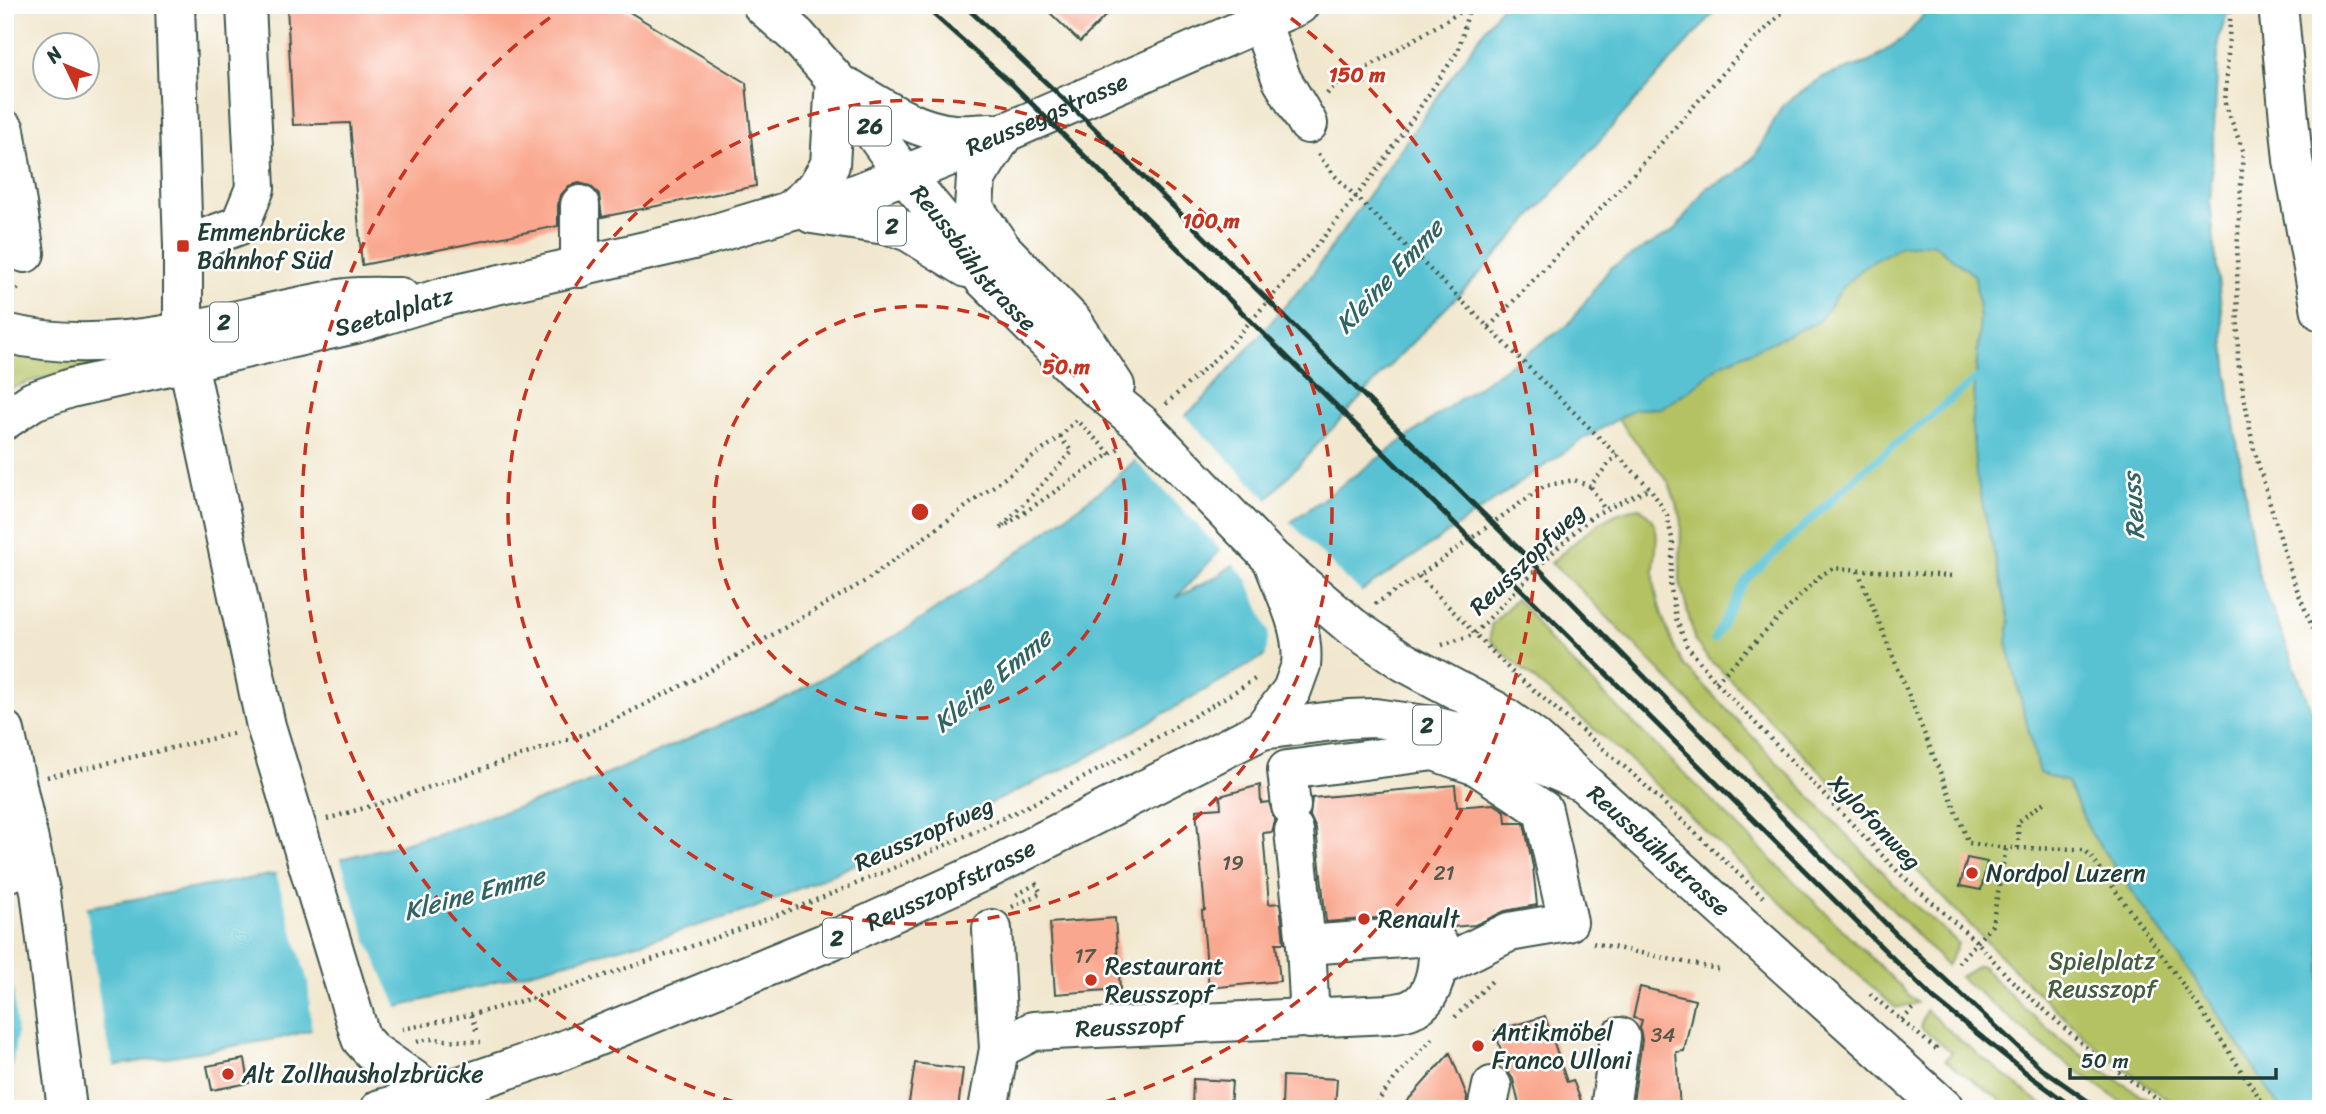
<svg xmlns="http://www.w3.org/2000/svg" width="2326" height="1114" font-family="Sriracha,sans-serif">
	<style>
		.green { fill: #b4c264; stroke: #6a804c; stroke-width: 2 }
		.water { fill: #58c2d3; stroke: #3c8084; stroke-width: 2 }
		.pier { fill: #f1e7ce }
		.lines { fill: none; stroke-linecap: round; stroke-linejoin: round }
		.stream { stroke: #58c2d3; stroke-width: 8 }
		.building { fill: #f9a78e }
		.minor-casing { stroke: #3e564b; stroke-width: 42 }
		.major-casing { stroke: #3e564b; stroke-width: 42 }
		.highway-casing { stroke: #3e564b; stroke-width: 42 }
		.path { stroke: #3e564b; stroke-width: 4.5; stroke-dasharray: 2 5; stroke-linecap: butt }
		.minor { stroke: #fff; stroke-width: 38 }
		.major { stroke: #fff; stroke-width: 38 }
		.highway { stroke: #fff; stroke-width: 38 }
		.rail { stroke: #1f3d34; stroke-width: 5 }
		.major-bridge-casing { stroke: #3e564b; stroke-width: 42; stroke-linecap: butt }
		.path-bridge { stroke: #3e564b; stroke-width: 4.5; stroke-dasharray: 2 5; stroke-linecap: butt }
		.major-bridge { stroke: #fff; stroke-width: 38 }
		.ring { fill: none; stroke: #c8321e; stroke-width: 3.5; stroke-dasharray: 12 9 }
		.poi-dot { fill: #c8321e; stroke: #fff; stroke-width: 2.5 }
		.labels { text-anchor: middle; stroke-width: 5; stroke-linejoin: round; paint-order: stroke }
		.number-label { font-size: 21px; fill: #56584a }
		.shield { fill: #fff; stroke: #627771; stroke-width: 2 }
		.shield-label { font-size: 23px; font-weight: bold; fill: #1f3d34 }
		.street-label { font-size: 24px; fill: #1f3d34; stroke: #fff }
		.poi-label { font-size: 24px; fill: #1f3d34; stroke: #fff; text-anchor: start }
		.park-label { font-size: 24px; fill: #445e40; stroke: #fff }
		.water-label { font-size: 26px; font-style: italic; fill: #306564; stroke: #fff }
		.centre { fill: #c8321e; stroke: #fff; stroke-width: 3.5 }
		.ring-label { font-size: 21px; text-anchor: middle; font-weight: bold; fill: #c8321e; stroke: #fff; stroke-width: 5; stroke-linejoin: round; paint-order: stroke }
	</style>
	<rect width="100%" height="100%" fill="#fff"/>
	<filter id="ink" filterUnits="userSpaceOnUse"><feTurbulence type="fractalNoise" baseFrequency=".0143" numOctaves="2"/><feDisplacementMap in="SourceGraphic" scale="14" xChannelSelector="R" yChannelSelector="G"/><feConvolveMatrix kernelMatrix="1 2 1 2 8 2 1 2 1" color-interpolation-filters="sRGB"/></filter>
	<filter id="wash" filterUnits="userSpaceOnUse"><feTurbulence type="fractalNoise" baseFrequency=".00686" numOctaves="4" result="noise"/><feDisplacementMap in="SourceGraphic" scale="28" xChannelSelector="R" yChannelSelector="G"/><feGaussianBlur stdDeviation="1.57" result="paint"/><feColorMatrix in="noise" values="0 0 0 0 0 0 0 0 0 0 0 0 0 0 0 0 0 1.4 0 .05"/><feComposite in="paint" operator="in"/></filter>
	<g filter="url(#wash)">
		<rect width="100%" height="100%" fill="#f1e7ce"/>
		<g class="green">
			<path d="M1932 243 1975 276 1980 319 1972 429 2010 623 2007 642 2039 773 2067 782 2091 833 2207 997 2281 1109H2189L2162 1096 2096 1047 2020 976 1719 668 1708 659 1695 641 1680 582 1681 517 1669 483 1618 419 1635 409 1661 408 1691 389 1721 364 1818 322 1843 287 1865 266 1901 246Z"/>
			<path d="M5 345 137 357 31 381 5 391Z"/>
			<path d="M1640 508C1668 527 1652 552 1654 578 1655 602 1672 645 1684 665L1909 900 1954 939 1958 944 1947 966 1582 591 1551 563C1577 541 1604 511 1640 508Z"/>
			<path d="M1516 599 1530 614 1547 638 1917 1003 1896 1008C1806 930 1723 846 1635 765 1588 721 1536 685 1490 640L1491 625Z"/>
			<path d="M1978 966H1982C2034 1023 2097 1070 2164 1109H2131L2050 1052 1960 977Z"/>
			<path d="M1926 1010 1961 1041 2048 1109H2013L1945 1060 1952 1052 1920 1027Z"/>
		</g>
		<path class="water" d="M1502 5H1721L1488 265 1399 356 1176 598 1219 575 1454 403 1568 325 1610 268 1675 230 1706 188 1734 175 1755 156 1782 106 1823 77 1869 62 1906 36 1932 5H2230L2219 38 2210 201 2231 404 2257 570 2311 709 2321 721V1109H2281L2207 997 2091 833 2067 782 2039 773 2007 642 2010 623 1976 475 1972 429 1980 319 1975 276 1932 243 1901 246 1865 266 1843 287 1818 322 1721 364 1691 389 1661 408 1635 409 1582 440 1407 561 1261 658 1086 758 939 828 752 909 654 939 281 1038 5 1084V922L281 873 394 846 564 793 799 691 908 628 996 569 1110 483 1205 398 1312 275Z"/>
		<g class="pier">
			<path d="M1183 414 1270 502 1223 552 1133 458Z"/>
			<path d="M1287 519 1347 580 1364 594 1265 659 1269 632 1247 579 1231 561Z"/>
			<path d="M339 855 368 943 399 1011 312 1034 308 982 275 870Z"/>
			<path d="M86 905 103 1023 115 1070 9 1087 17 1034 7 918Z"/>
		</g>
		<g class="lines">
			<path class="stream" d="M1714 639 1745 581 1859 474 1977 378 1985 375"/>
		</g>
		<g id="blocks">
			<g class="building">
				<path d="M287 5H618L746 83 756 186 602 217 599 194 590 186 579 183 569 186 561 195 558 205V226L362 265 350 123 293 125Z"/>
				<path d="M1042 5H1116L1080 42Z"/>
				<path d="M1260 785 1261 803 1269 802 1275 821 1272 832 1263 833 1269 904 1280 903 1284 943H1276L1280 981 1209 988 1202 911 1205 910 1196 810 1221 808 1220 796Z"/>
				<path d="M1455 785 1457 807 1494 804 1505 811 1506 823H1524L1533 867 1537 905 1505 911 1475 925 1452 927 1438 916 1429 914 1326 922 1316 829 1310 816 1312 798Z"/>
				<path d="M1967 858 1987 862 1981 890 1960 886Z"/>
				<path d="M1115 918 1120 989 1055 994 1050 923Z"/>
				<path d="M1640 987 1695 1000 1684 1051 1676 1052 1680 1109H1632L1642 1040 1640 1028 1642 1020 1633 1018Z"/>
				<path d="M1545 1016 1567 1082 1573 1080 1584 1109H1520L1513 1079 1508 1072 1495 1031Z"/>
				<path d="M1450 1053 1467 1096 1466 1109H1400Z"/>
				<path d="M245 1059 249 1083 212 1090 207 1066Z"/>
				<path d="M915 1063 963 1069 958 1109H908Z"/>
				<path d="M1283 1076 1337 1079 1335 1109H1282Z"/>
				<path d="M1193 1079 1232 1081 1230 1109H1192Z"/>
			</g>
		</g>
	</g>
	<g filter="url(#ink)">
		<use href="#blocks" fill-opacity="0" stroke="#3e564b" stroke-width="2"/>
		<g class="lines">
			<g class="minor-casing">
				<g id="minor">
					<path d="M175 5 183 246V331L188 363 266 726 361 1039 372 1051 456 1109"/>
					<path d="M1261 22 1282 80 1308 124"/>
					<path d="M5 130 25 253"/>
					<path d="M183 246 240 225 255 188 246 5"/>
					<path d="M580 268V205"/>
					<path d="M1291 806 1287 770 1434 751 1477 766 1543 810 1568 922 1509 932 1439 967"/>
					<path d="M1294 831 1306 945 1310 1019"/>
					<path d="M5 873 35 865"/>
					<path id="s1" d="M999 1049 1033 1031 1389 1014C1396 1013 1405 1012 1411 1009 1435 1000 1439 965 1438 944L1430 936 1306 945"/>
					<path d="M988 1109 999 1049 992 929"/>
					<path d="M1487 1109 1492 1086"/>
					<path d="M1610 1109 1620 1037"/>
				</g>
			</g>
			<g class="major-casing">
				<g id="major">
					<path id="s2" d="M762 5 797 36 835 79 903 173 948 227 983 278 1081 375 1140 423"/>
					<path d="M849 88C881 107 916 131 954 134 966 135 980 133 992 133"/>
					<path d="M1005 132 976 178 974 208 1002 249 1073 322 1115 386"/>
					<path d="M789 211 816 188 830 165 835 79"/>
					<path d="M812 214 892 226 909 232 967 268"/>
					<path d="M5 333C120 362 233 315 346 298 364 296 382 297 400 297"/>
					<path id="s3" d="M5 420 33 401 71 388 355 324 444 297 693 240 789 211 822 204 858 193 958 153 1299 5"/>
					<path id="s4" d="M1351 626 1404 662 1496 711 1534 738 1945 1109"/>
					<path d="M1262 730 1292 690 1301 665"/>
					<path d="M5 731 40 891 67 1109"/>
					<path id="s5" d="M380 1109 436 1094 559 1052 842 936 986 870 1262 730 1349 719 1375 718 1433 726 1481 738 1582 782"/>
				</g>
			</g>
			<g class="highway-casing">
				<path id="highway" d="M2278 5 2293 160 2321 311"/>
			</g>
			<g class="path">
				<path d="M2231 5 2225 103 2243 151 2237 251 2238 362 2253 446 2292 577 2321 649"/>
				<path d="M1327 94 1331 89 1472 5"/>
				<path d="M1318 154 1335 176"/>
				<path d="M5 297 19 288 20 285"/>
				<path d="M1464 303 1650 488 1667 515 1673 543 1670 583 1676 618 1687 646 1716 682 1900 874 1978 943 2010 979 2089 1050 2158 1100 2182 1109"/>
				<path d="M1489 327 1640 167 1738 56 1790 5"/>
				<path d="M1166 404 1228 347 1323 238 1381 165 1458 51 1469 9"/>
				<path d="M1060 437 1076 420 1111 454"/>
				<path d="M1591 487 1605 510"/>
				<path d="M1858 571 1969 843 2006 848 2083 849 2090 855 2197 1004 2267 1109"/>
				<path d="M1419 576 1511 671 1633 774 1763 897"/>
				<path d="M1375 604 1419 576 1544 486 1574 480 1590 486 1617 454"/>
				<path d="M1442 645 1473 635 1554 551 1592 516 1650 488"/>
				<path d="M1716 682 1820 576 1833 568 1952 576"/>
				<path d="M47 777 236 733"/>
				<path d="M327 819 391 800 588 733 703 675 867 580 1060 437 1072 452 1000 529 1119 448"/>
				<path d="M2018 848V822L2047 800"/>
				<path d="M1012 907 1041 893 1036 884 1016 895"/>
				<path d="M1593 943 1722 970"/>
				<path d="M1958 963 1992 925 2006 848"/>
				<path d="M1870 994 1936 1049V1053"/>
				<path d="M471 1015 477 1033"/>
				<path d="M1455 1017 1494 979"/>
				<path d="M1902 1020 1916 1006"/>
				<path d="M402 1029C493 1013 579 984 666 955 873 885 1073 794 1258 677"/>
				<path d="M417 1042 429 1039 481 1042"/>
				<path d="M1372 1109 1396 1077 1436 1035"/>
			</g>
			<use href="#minor" class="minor"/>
			<use href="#major" class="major"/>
			<use href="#highway" class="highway"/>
			<g class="rail">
				<path d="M923 5 1013 85 1933 998 2034 1079 2075 1109"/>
				<path d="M964 5 1092 126 1546 576 1895 933 2042 1069 2099 1109"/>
			</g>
			<g class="major-bridge-casing">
				<g id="major-bridge">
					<path d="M1140 423 1272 559 1351 626"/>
					<path d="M1274 564C1286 596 1305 630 1301 665"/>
				</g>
			</g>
			<path class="path-bridge" d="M1335 176 1464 303"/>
			<use href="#major-bridge" class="major-bridge"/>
		</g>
	</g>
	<g class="ring">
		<circle cx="920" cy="512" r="206"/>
		<circle cx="920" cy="512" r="412"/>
		<path d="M755 1108A618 618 0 0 1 566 6M1274 6A618 618 0 0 1 1085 1108"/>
	</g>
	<g class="poi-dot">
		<rect x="176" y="239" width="14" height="14" rx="3.5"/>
		<circle cx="1972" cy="873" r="7"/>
		<circle cx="1364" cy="919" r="7"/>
		<circle cx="1091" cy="980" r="7"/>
		<circle cx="1478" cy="1046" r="7"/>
		<circle cx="228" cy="1074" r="7"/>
	</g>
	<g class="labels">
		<g class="number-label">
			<text x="1233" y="870">19</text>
			<text x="1444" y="880">21</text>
			<text x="1085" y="963">17</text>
			<text x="1663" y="1042">34</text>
		</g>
		<g class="shield">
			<rect x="849" y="106.5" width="42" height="39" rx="5"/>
			<rect x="878" y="206.5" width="28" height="39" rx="5"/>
			<rect x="210" y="302.5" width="28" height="39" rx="5"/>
			<rect x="1413" y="705.5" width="28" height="39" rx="5"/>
			<rect x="823" y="918.5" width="28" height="39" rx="5"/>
		</g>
		<g class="shield-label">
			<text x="870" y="134">26</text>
			<text x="892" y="234">2</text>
			<text x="224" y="330">2</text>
			<text x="1427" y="733">2</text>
			<text x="837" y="946">2</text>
		</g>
		<g class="street-label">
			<text dy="8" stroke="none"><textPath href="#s3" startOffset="1090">Reusseggstrasse</textPath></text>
			<text dy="8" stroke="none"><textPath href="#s2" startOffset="331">Reussbühlstrasse</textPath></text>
			<text dy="8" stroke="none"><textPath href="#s3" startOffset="406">Seetalplatz</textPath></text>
			<text transform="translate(1527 559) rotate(-44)" y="8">Reusszopfweg</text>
			<text transform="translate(1875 822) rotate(46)" y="8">Xylofonweg</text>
			<text transform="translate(924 834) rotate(-24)" y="8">Reusszopfweg</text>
			<text dy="8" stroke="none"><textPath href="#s4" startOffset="383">Reussbühlstrasse</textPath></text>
			<text dy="8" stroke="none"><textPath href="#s5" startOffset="614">Reusszopfstrasse</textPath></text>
			<text dy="8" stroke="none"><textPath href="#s1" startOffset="135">Reusszopf</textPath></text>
		</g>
		<g class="poi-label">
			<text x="197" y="240">Emmenbrücke<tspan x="197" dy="28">Bahnhof Süd</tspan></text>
			<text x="1986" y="881">Nordpol Luzern</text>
			<text x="1378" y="927">Renault</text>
			<text x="1105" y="974">Restaurant<tspan x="1105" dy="28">Reusszopf</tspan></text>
			<text x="1492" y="1040">Antikmöbel<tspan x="1492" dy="28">Franco Ulloni</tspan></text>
			<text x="242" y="1082">Alt Zollhausholzbrücke</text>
		</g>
		<g class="park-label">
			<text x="2102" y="969">Spielplatz<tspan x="2102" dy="28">Reusszopf</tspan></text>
		</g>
		<g class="water-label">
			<text transform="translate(1389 276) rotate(-47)" y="9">Kleine Emme</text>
			<text transform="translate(2133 506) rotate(-94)" y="9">Reuss</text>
			<text transform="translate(992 680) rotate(-40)" y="9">Kleine Emme</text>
			<text transform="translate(474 893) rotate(-15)" y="9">Kleine Emme</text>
		</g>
	</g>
	<circle cx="920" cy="512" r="10" class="centre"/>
	<g class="ring-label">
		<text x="1357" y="82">150 m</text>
		<text x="1211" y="228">100 m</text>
		<text x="1066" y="374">50 m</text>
	</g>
	<rect width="2326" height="1114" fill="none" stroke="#fff" stroke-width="28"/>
	<g transform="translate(66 66) rotate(313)"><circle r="33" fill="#ffffff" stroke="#a5b1ae" stroke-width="2"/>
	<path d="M0-5L12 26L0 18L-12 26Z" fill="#c8321e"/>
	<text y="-10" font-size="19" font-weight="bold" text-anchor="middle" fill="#1f3d34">N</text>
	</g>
	<path d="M2070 1068v10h206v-10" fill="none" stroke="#1f3d34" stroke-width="3.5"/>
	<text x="2081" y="1068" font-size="21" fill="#1f3d34" stroke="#ffffff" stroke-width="5" paint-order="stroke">50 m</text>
</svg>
